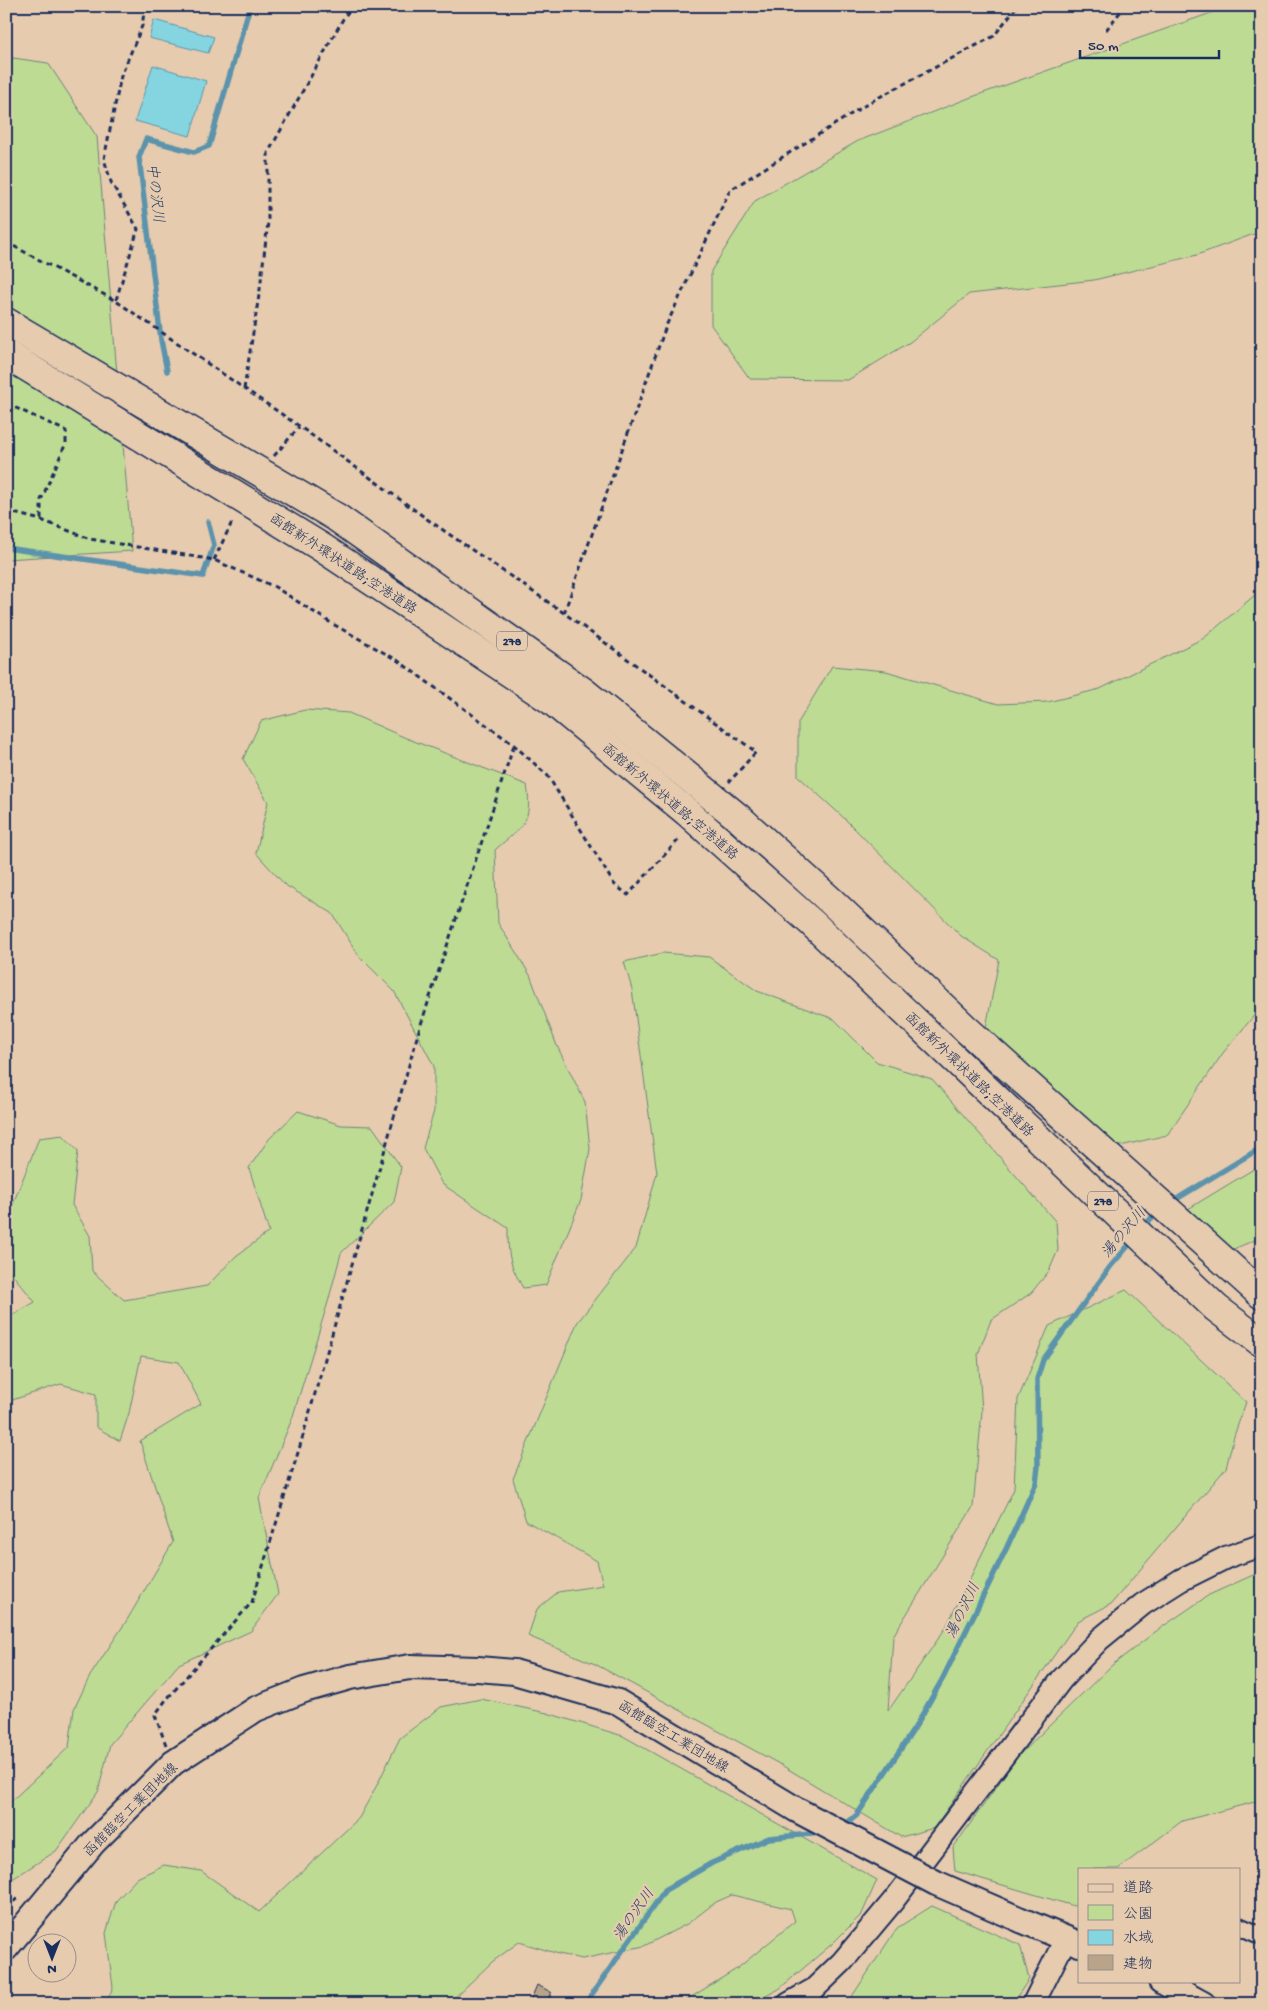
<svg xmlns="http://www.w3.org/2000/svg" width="1268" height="2010" font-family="'Gochi Hand','Klee One',sans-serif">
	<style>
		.green { fill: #bedb93; stroke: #6c8578 }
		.water { fill: #85d5e0; stroke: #5b93ac }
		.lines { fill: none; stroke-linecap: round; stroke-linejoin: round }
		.stream { stroke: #5b93ac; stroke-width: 5.5 }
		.minor-casing { stroke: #1b2f5e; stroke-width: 20 }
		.tertiary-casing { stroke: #1b2f5e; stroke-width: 25 }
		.secondary-casing { stroke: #1b2f5e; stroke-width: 28 }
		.motorway-casing { stroke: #1b2f5e; stroke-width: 31 }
		.path { stroke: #1b2f5e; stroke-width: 3; stroke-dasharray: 5 4; stroke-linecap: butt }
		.minor { stroke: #e6cbae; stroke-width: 16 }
		.tertiary { stroke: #e6cbae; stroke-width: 21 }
		.secondary { stroke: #e6cbae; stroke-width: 24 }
		.motorway { stroke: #e6cbae; stroke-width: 28 }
		.secondary-bridge-casing { stroke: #1b2f5e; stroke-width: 28; stroke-linecap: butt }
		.secondary-bridge { stroke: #e6cbae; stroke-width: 24 }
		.shaded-wall { fill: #827361; stroke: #1b2f5e }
		.building { fill: #b9a48a; stroke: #1b2f5e }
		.labels { text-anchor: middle; stroke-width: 4.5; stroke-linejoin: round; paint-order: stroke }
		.shield { fill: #e6cbae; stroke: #585e76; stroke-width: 1 }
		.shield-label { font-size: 12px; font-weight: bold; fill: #1b2f5e }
		.street-label { font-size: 14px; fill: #1b2f5e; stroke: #e6cbae }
		.water-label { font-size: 15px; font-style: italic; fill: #26406b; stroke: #e6cbae }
	</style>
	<rect width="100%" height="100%" fill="#e6cbae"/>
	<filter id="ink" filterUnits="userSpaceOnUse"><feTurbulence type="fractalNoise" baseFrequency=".02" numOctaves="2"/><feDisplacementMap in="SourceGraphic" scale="10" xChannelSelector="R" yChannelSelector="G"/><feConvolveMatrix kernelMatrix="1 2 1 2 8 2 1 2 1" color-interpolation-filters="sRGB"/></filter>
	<g filter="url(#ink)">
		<g class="green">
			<path d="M1231 6H1262V231L1197 255 1094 280 969 294 910 342 848 380 750 379 711 325V271L755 201 858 141 969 98Z"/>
			<path d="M6 57 48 63 97 137 132 551 6 559Z"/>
			<path d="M1262 589V1006L1223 1053 1167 1135 1112 1148 986 1028 999 960 961 936 845 819 798 776V723L832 666 886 671 998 704 1048 702 1100 689 1204 638Z"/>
			<path d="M305 710 349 713 406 738 527 785C533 825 522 825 495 850L498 923 530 975 557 1046 585 1102 590 1149 581 1200 546 1285 523 1288C509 1263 508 1256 508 1228L442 1184 423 1148 434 1111V1066L394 991 359 956 332 913 285 885 256 853 268 802 243 759 261 721Z"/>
			<path d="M663 953 709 957 757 991 834 1019 877 1062 932 1079 1056 1222 1058 1250 1049 1271 1031 1293 991 1320 978 1354 982 1411 973 1507 893 1636 888 1711 945 1629 1014 1489 1018 1399 1049 1326 1126 1290 1246 1402 1234 1436 1226 1468 1111 1604 1078 1621 934 1828 901 1837 783 1766 595 1664 528 1636 537 1609 558 1592 603 1585 597 1561 526 1521 513 1479 577 1323 636 1248 657 1173 632 989 624 962Z"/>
			<path d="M298 1111 341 1125 372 1126 401 1167 394 1202 341 1253 328 1302 292 1419 259 1498 278 1594 251 1631 179 1664 110 1744 98 1792 56 1851 6 1883V1806L69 1747 74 1709 90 1676 127 1620 173 1542 140 1441 201 1404 179 1362 141 1356 129 1413 120 1441 96 1427V1394L61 1384 6 1402V1319L35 1302 8 1269 7 1219 39 1138 63 1135 78 1151 72 1205 90 1236 92 1271 124 1300 207 1286 236 1256 269 1232 249 1168 269 1139Z"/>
			<path d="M1262 1164V1237L1224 1253 1186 1239 1188 1209Z"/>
			<path d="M1262 1571V1800L1182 1821 1118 1869H1079V1902L1074 1906 955 1871 953 1848 1019 1755 1111 1666 1155 1632 1209 1595Z"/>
			<path d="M481 1699 547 1713 623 1736 877 1880 862 1914 833 1943 779 1989 751 2004H680L738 1968 795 1921 791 1909 732 1895 716 1902 687 1924 644 1946 582 1959 559 1954 519 1942 492 1962 448 2004H106L113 1987 106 1933 116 1901 137 1878 164 1865 201 1871 259 1912 359 1818 377 1785 400 1738 441 1707Z"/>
			<path d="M932 1906 1020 1945 1029 1979 1012 2004H847L897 1928Z"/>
		</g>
		<g class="water">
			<path d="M154 20 214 37 208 53 149 38Z"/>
			<path d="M153 65 206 81 190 136 135 121Z"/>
		</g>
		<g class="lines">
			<g class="stream">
				<path d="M167 371 161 340 139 157 146 139 194 152 209 146 250 6"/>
				<path d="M6 548 203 576 214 545 208 522"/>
				<path d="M1170 1203 1262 1147"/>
				<path d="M1143 1228 1158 1210"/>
				<path d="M842 1827 857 1815 914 1729 943 1678 1007 1547 1036 1483 1038 1466 1037 1379 1043 1360 1110 1267 1134 1239"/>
				<path d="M585 2004 665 1890 712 1863 769 1838 821 1833"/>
			</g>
			<g class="minor-casing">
				<path id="minor" d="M1239 1926 1262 1936"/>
			</g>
			<g class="tertiary-casing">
				<g id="tertiary">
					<path d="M788 2004 814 1989 842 1962 894 1900 1062 1679 1100 1639 1143 1604 1181 1580 1227 1557 1262 1545"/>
					<path d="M1033 2004 1066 1938"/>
				</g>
			</g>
			<g class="secondary-casing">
				<g id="secondary">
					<path d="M1021 1920 1079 1944"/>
					<path d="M6 1948 93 1843 173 1763 256 1709 304 1690 350 1677 410 1667 478 1669 514 1672"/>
					<path d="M1161 1981 1203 2004"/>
				</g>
			</g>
			<g class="motorway-casing">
				<g id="motorway">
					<path d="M6 322 336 517 585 693 740 819 832 902 966 1029 1262 1295"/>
					<path d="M6 354 321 547 551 700 687 812 812 923 1216 1308 1262 1343"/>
				</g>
			</g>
			<g class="path">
				<path d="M1106 30 1125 6"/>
				<path d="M6 242 116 301 299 426 427 519 564 613 756 752 729 782"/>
				<path d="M116 300 138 229 111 182 104 159 121 76 142 26 145 6"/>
				<path d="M244 389 260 289 268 222V153L343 19 352 6"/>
				<path d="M6 407 16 408 66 431V443L41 500V520"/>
				<path d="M274 456 299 427"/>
				<path d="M6 511 41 520 90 539 214 560 275 587 331 623 397 660 514 745 548 776 614 884 628 895 681 837"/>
				<path d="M214 560 233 520"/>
				<path d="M564 613 666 326 730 190 872 101 994 36 1017 6"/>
				<path d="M166 1745 155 1715 166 1700 252 1602 300 1446 419 1030 514 745"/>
				<path d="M6 1907 18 1898"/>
			</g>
			<use href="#minor" class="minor"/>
			<use href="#tertiary" class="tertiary"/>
			<use href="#secondary" class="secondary"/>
			<use href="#motorway" class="motorway"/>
			<g class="secondary-bridge-casing">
				<path id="secondary-bridge" d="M514 1672 618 1702 797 1810 936 1883 1021 1920"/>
			</g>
			<use href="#secondary-bridge" class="secondary-bridge"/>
		</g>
		<path class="shaded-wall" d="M551 1992V1997L548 2004H546Z"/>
		<path class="building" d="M537 1985 551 1992 546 2004H529Z"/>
	</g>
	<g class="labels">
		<g class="shield">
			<rect x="497" y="631.5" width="30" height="19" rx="4"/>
			<rect x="1088" y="1191.5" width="30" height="19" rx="4"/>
		</g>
		<g class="shield-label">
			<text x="512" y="645">278</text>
			<text x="1103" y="1205">278</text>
		</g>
		<g class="street-label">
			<text transform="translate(344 563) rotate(33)" y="5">函館新外環状道路;空港道路</text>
			<text transform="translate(671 801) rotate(40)" y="5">函館新外環状道路;空港道路</text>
			<text transform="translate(970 1074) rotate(44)" y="5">函館新外環状道路;空港道路</text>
			<text transform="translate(674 1736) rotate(31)" y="5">函館臨空工業団地線</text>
			<text transform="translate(130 1809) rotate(-45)" y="5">函館臨空工業団地線</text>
		</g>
		<g class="water-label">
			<text transform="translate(156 193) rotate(83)" y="5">中の沢川</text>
			<text transform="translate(1123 1232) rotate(-50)" y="5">湯の沢川</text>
			<text transform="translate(962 1610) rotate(-64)" y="5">湯の沢川</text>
			<text transform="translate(633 1914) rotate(-55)" y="5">湯の沢川</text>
		</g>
	</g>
	<rect width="1268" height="2010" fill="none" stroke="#e6cbae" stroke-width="25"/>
	<rect x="12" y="12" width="1243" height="1985" fill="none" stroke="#1b2f5e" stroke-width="2" filter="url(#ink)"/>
	<rect x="1078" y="1868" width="162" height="115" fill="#e6cbae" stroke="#958d8e"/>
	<rect x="1088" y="1884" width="25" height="8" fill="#e6cbae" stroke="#958d8e"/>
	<text x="1123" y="1892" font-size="15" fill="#1b2f5e">道路</text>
	<rect x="1088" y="1905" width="25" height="15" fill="#bedb93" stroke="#958d8e"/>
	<text x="1123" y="1918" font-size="15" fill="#1b2f5e">公園</text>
	<rect x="1088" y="1930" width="25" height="15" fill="#85d5e0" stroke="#958d8e"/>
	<text x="1123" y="1942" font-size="15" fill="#1b2f5e">水域</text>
	<rect x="1088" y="1955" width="25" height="15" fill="#b9a48a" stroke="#958d8e"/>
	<text x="1123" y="1968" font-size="15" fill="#1b2f5e">建物</text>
	<g transform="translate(52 1958) rotate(180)"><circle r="24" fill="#e6cbae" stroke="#958d8e"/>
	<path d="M0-4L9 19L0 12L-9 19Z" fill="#1b2f5e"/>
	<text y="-8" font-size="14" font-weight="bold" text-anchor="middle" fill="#1b2f5e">N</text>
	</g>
	<path d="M1080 50v8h139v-8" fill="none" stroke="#1b2f5e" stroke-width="2.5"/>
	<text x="1088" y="50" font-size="15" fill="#1b2f5e" stroke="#e6cbae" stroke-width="4" paint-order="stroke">50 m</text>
</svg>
